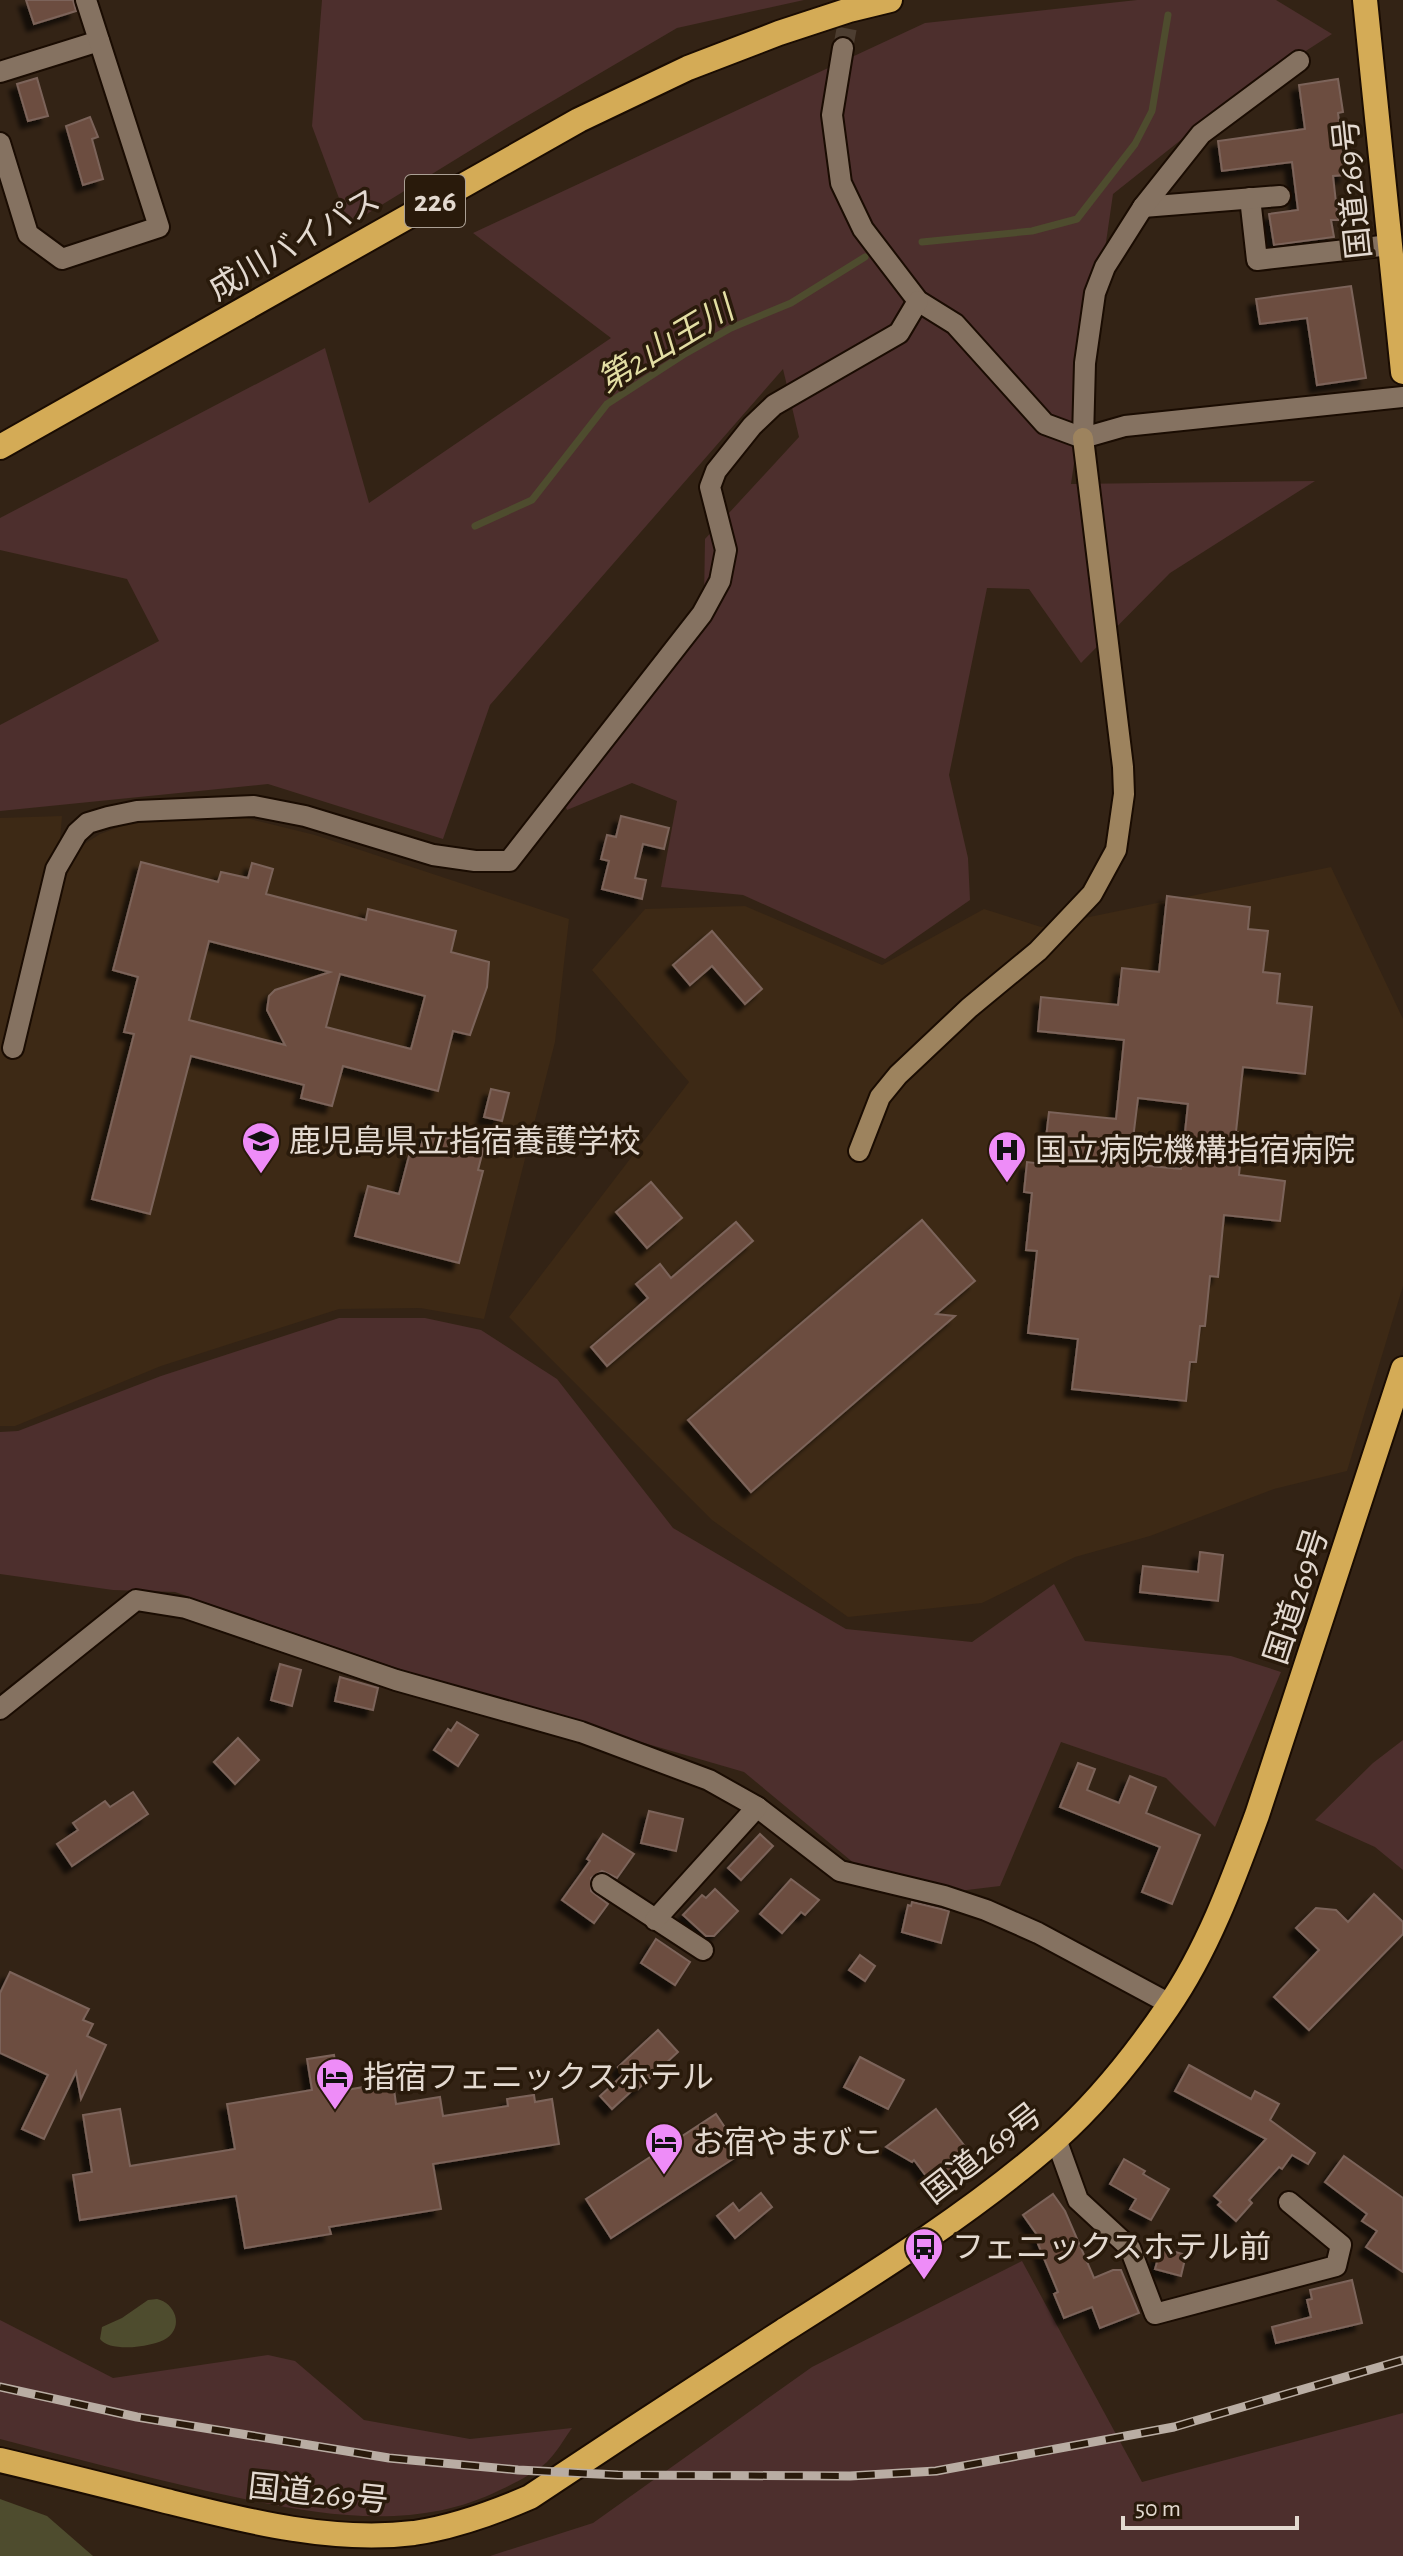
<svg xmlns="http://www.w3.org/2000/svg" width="1403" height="2556" font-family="'Alegreya Sans','Noto Sans JP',sans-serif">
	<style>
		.built { fill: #3d2915 }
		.green { fill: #4d2f2d }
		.water { fill: #4e4c2e }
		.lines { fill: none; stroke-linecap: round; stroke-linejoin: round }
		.stream { stroke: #4e4c2e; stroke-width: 7 }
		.building { fill: #6c4e41; stroke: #7c645a; stroke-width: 2; fill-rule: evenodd; filter: url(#shadow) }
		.street-tunnel { stroke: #4d3e31; stroke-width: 20; stroke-dasharray: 20 10; stroke-linecap: butt }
		.street-casing { stroke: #1a0c02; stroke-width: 24 }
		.secondary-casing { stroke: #1a0c02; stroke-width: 24 }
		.highway-casing { stroke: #1a0c02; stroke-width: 28 }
		.street { stroke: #857261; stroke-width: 20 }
		.secondary { stroke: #9d835e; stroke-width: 20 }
		.highway { stroke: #d4ab56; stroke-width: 24 }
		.rail-casing { stroke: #b9ada3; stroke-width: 9 }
		.rail { stroke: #291a0b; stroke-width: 6; stroke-dasharray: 18; stroke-linecap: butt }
		.labels { text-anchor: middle; stroke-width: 7; stroke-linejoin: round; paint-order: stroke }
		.shield { fill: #291a0b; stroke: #aba095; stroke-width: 2 }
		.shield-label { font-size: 30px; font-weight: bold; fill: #e3d9d0 }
		.street-label { font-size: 32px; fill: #e3d9d0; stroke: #291a0b }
		.poi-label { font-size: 32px; fill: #e3d9d0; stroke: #291a0b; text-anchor: start }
		.water-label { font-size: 34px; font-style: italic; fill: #e2dda3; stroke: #291a0b }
	</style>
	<defs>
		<filter id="shadow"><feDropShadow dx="-7" dy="7" stdDeviation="2" flood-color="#0009"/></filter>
	</defs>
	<rect width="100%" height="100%" fill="#332315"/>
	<g class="built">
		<path d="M62 816 60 841 78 848 100 834 135 821 246 818 315 835 569 919 555 1042 484 1319 420 1308 339 1309 161 1366 15 1426H0V818Z"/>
		<path d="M1331 867 1403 1019V1286L1347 1471 1274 1489 1150 1536 1075 1557 982 1603 848 1617 712 1520 509 1317 689 1082 592 970 645 909 745 906 882 965 984 909 1041 927Z"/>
	</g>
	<g class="green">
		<path d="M322 0H804L677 28 510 126 349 225 312 126Z"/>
		<path d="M1137 0H1276L1332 34 1235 97 1113 194 1071 484 1315 481 1170 573 1081 663 1029 589 987 588 949 775 968 858 970 900 885 959 743 895 661 887 677 801 632 783 567 810 560 793 704 600 705 539 799 437 783 369 490 705 443 839 268 784 0 811V725L159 641 127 579 0 550V518L325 348 369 503 611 338 473 233 925 23Z"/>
		<path d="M339 1318H425L481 1330 557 1379 673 1528 846 1629 972 1642 1054 1584 1085 1641 1231 1656 1281 1672 1215 1827 1166 1778 1061 1742 1000 1886 942 1893 861 1869 744 1772 461 1690 175 1592 113 1590 0 1574V1432L18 1431 161 1376Z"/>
		<path d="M1403 1740V1870L1375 1847 1315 1820 1373 1763Z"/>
		<path d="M1022 2261 1142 2482 1403 2413V2556H490L593 2523 812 2367Z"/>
		<path d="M0 2320 113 2378 268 2355 295 2361 364 2420 470 2439 572 2428C564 2439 557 2452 547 2462 533 2474 517 2482 500 2490 408 2536 303 2512 207 2491 138 2475 69 2457 0 2439Z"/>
	</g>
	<g class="water">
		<path d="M157 2299C175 2303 184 2326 167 2338 154 2347 110 2353 100 2339L102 2327 122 2318 148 2300Z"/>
		<path d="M0 2499 47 2516 93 2556H0Z"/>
	</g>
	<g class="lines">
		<g class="stream">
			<path d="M922 242 1032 231 1077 219 1135 144 1152 111 1168 15"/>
			<path d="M475 526 532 500 607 404 683 355 731 328 791 303 865 257"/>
		</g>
	</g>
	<g class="building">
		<path d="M26 0H73L76 11 34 24Z"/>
		<path d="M37 78 48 116 28 121 17 84Z"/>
		<path d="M1338 79 1343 112 1338 113 1346 175 1333 176 1338 220H1331L1334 237 1274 245 1269 214 1298 210 1292 162 1222 171 1218 141 1305 129 1299 85Z"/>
		<path d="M90 117 98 137 92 139 103 179 83 185 66 126Z"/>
		<path d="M1351 286 1366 378 1317 385 1307 318 1260 324 1256 299Z"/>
		<path d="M621 816 669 828 664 849 643 844 635 878 646 880 642 899 602 889 609 861 601 859 607 835 616 837Z"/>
		<path d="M141 862 218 882 221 872 248 878 252 863 273 869 266 894 366 920 368 909 456 931 451 952 489 962 487 987 470 1035 453 1031 438 1091 343 1066 332 1106 301 1098 304 1085 191 1056 150 1214 92 1199 134 1034 124 1032 138 977 113 970ZM209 941 330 972 275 990 269 996 267 1010 285 1045 189 1020ZM340 974 425 996 411 1049 326 1027Z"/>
		<path d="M1167 896 1250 907 1248 929 1268 931 1263 972 1280 974 1277 1003 1312 1007 1305 1074 1243 1067 1236 1132 1243 1133 1239 1175 1285 1181 1280 1221 1224 1215 1218 1277 1210 1276 1205 1326H1200L1196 1362H1190L1186 1401 1072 1389 1078 1339 1028 1333 1037 1251 1026 1250 1032 1193 1024 1192 1027 1162 1043 1164 1049 1112 1116 1119 1124 1040 1038 1031 1041 997 1118 1005 1122 968 1159 972ZM1138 1098 1188 1104 1181 1169 1130 1164Z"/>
		<path d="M712 931 762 989 745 1004 712 966 690 985 673 965Z"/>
		<path d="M491 1089 509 1093 502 1121 484 1117Z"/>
		<path d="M425 1132 484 1147 478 1170 483 1171 459 1263 355 1236 368 1186 399 1194 410 1152 419 1154Z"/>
		<path d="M651 1182 682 1218 647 1248 616 1212Z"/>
		<path d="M922 1220 975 1281 936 1314 955 1316 751 1492 688 1420Z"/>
		<path d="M736 1222 753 1241 607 1366 591 1347 648 1298 636 1284 660 1264 671 1278Z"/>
		<path d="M1200 1552 1223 1555 1218 1601 1140 1592 1143 1566 1198 1572Z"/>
		<path d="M280 1664 301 1670 292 1706 271 1700Z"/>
		<path d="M340 1677 378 1688 373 1710 335 1701Z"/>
		<path d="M457 1722 478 1735 458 1766 434 1750 448 1729 451 1731Z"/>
		<path d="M238 1738 259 1760 235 1784 214 1762Z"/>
		<path d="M1078 1763 1095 1769 1087 1790 1119 1803 1130 1776 1156 1787 1146 1813 1200 1835 1172 1904 1142 1892 1160 1847 1060 1807Z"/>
		<path d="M133 1792 148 1814 72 1866 57 1844 78 1830 73 1823 105 1801 110 1807Z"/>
		<path d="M649 1811 683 1819 676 1851 641 1843Z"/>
		<path d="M603 1834 634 1854 617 1878 602 1871 591 1878V1891L608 1904 594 1923 562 1900 590 1861 587 1859Z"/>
		<path d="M760 1834 773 1846 741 1880 728 1868Z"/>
		<path d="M791 1879 819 1900 805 1915 801 1912 782 1933 760 1914Z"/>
		<path d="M715 1889 738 1911 714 1936H706L683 1915 702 1895 706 1898Z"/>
		<path d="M1374 1894 1403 1922V1934L1309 2030 1274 1997 1319 1950 1296 1928 1316 1908 1336 1910 1348 1922Z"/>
		<path d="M912 1902 949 1911 941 1943 902 1932 908 1905 911 1906Z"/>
		<path d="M656 1939 690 1962 675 1985 641 1963Z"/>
		<path d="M860 1955 875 1966 865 1981 849 1970Z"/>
		<path d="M10 1972 89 2009 83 2020 93 2024 87 2036 106 2045 81 2099 76 2072 44 2139 22 2129 48 2075 0 2053V1993Z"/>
		<path d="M658 2030 678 2052 638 2089 636 2087 612 2109 600 2096 624 2074 618 2067Z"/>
		<path d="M334 2055 340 2091 393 2082 396 2104 440 2097 443 2116 508 2106 507 2099 534 2095 535 2102 552 2099 559 2144 433 2164 441 2209 329 2227 331 2234 245 2248 236 2196 80 2220 73 2175 92 2172 83 2115 120 2109 130 2166 235 2149 227 2104 312 2090 307 2059Z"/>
		<path d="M860 2057 904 2080 888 2109 844 2087Z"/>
		<path d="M1189 2065 1251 2099 1255 2091 1279 2104 1270 2120 1315 2153 1308 2164 1292 2155 1282 2169 1279 2167 1249 2200 1252 2203 1236 2221 1218 2205 1221 2202 1214 2196 1266 2139 1175 2091Z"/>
		<path d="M936 2109 974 2158 935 2188 914 2160 912 2162 886 2147Z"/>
		<path d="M716 2114 742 2153 611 2238 586 2199Z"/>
		<path d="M1344 2156 1403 2198V2272L1366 2247 1377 2231 1362 2221 1367 2214 1325 2182Z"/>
		<path d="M1124 2159 1145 2171 1143 2174 1169 2189 1151 2220 1130 2209 1136 2199 1110 2184Z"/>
		<path d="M761 2193 772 2207 735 2238 717 2216 733 2203 739 2211Z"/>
		<path d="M1053 2194 1065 2211 1094 2278 1113 2270H1121L1139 2313 1100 2328 1092 2307 1064 2318 1054 2294 1058 2292 1038 2244 1042 2242 1023 2215Z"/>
		<path d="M1161 2248 1186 2255 1181 2276 1155 2269Z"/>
		<path d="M1352 2280 1362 2323 1276 2343 1272 2327 1311 2317 1307 2300 1312 2299 1310 2290Z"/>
	</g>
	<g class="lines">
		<path class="street-tunnel" d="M843 48 852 0"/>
		<g class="street-casing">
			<g id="street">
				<path d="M843 48 832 115 841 183 863 229 918 301 955 324 1045 424 1083 438 1125 426 1403 397"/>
				<path d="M0 72 99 41"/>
				<path d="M0 143 28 234 62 259 159 227 86 0"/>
				<path d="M1250 198 1257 260 1390 245"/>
				<path d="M1143 207 1280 196"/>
				<path d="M1083 438 1085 363 1095 293 1105 267 1143 207 1201 134 1299 61"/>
				<path d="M13 1048 56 869 77 833 88 823 108 817 137 811 254 806 305 816 433 855 475 861H509L702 614 720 581 726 550 710 487 716 471 752 426 774 405 899 333 918 301"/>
				<path d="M0 1709 136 1600 186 1608 396 1680 581 1732 709 1780 757 1807 840 1871 944 1896 986 1910 1038 1933 1170 2004"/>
				<path d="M602 1884 703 1950"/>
				<path d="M655 1920 757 1807"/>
				<path d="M1056 2139 1078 2200 1130 2248 1155 2314 1336 2266 1341 2245 1289 2202"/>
			</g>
		</g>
		<g class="secondary-casing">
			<path id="secondary" d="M859 1151 880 1097 898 1075 969 1008 1038 951 1092 894 1116 850 1124 794 1123 767 1083 438"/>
		</g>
		<g class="highway-casing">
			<g id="highway">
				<path d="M1365 0 1403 372"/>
				<path d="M0 447 579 120 688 68 779 33 849 10 890 0"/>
				<path d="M0 2460C55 2473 111 2487 166 2501 246 2521 331 2543 414 2533 454 2527 493 2513 530 2497 614 2441 698 2386 783 2331 875 2273 973 2212 1055 2140 1098 2102 1136 2054 1168 2007 1208 1949 1233 1880 1257 1815L1403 1369"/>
			</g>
		</g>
		<use href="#street" class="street"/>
		<use href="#secondary" class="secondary"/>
		<use href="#highway" class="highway"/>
		<g class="rail-casing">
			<path id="rail" d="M0 2387 137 2417 389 2458 518 2470 618 2475 850 2476 936 2471 1174 2427 1403 2360"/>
		</g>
		<use href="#rail" class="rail"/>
	</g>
	<defs>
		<g id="school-pin" transform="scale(2)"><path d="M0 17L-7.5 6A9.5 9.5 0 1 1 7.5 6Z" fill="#ee8cf8" stroke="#291a0b"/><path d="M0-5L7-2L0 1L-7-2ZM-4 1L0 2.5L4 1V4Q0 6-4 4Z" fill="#111"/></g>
		<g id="hospital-pin" transform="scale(2)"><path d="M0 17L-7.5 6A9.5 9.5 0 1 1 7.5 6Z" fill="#ee8cf8" stroke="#291a0b"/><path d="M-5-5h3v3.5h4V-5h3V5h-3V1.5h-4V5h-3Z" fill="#111"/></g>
		<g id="hotel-pin" transform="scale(2)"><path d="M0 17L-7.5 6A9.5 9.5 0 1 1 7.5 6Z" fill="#ee8cf8" stroke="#291a0b"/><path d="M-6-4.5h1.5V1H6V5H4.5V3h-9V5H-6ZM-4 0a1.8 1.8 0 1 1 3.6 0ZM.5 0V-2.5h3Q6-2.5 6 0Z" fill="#111"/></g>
		<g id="bus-pin" transform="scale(2)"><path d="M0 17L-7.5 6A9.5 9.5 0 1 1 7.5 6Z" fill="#ee8cf8" stroke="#291a0b"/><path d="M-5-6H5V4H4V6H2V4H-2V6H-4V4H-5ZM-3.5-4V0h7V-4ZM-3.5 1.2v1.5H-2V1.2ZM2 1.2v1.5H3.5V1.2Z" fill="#111"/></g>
	</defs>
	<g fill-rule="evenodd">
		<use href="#school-pin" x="261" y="1141"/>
		<use href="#hospital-pin" x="1007" y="1150"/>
		<use href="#hotel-pin" x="335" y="2077"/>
		<use href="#hotel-pin" x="664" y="2142"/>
		<use href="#bus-pin" x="924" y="2247"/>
	</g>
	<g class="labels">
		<rect class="shield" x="405" y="175" width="60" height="52" rx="6"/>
		<g class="shield-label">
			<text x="435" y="211">226</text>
		</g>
		<g class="street-label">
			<text transform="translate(1352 189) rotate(-96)" y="11">国道269号</text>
			<text transform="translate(294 244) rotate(-30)" y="11">成川バイパス</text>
			<text transform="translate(1296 1596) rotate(-72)" y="11">国道269号</text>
			<text transform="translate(982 2153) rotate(-38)" y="11">国道269号</text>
			<text transform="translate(318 2493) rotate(6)" y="11">国道269号</text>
		</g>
		<g class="poi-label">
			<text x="289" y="1152">鹿児島県立指宿養護学校</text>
			<text x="1035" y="1161">国立病院機構指宿病院</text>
			<text x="363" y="2088">指宿フェニックスホテル</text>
			<text x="692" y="2153">お宿やまびこ</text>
			<text x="952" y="2258">フェニックスホテル前</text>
		</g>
		<g class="water-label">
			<text transform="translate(665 344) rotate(-31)" y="12">第2山王川</text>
		</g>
	</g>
	<path d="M1123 2516v12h174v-12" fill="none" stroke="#e3d9d0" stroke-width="4"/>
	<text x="1135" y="2516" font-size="24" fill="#e3d9d0" stroke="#291a0b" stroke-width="6" paint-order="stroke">50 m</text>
</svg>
